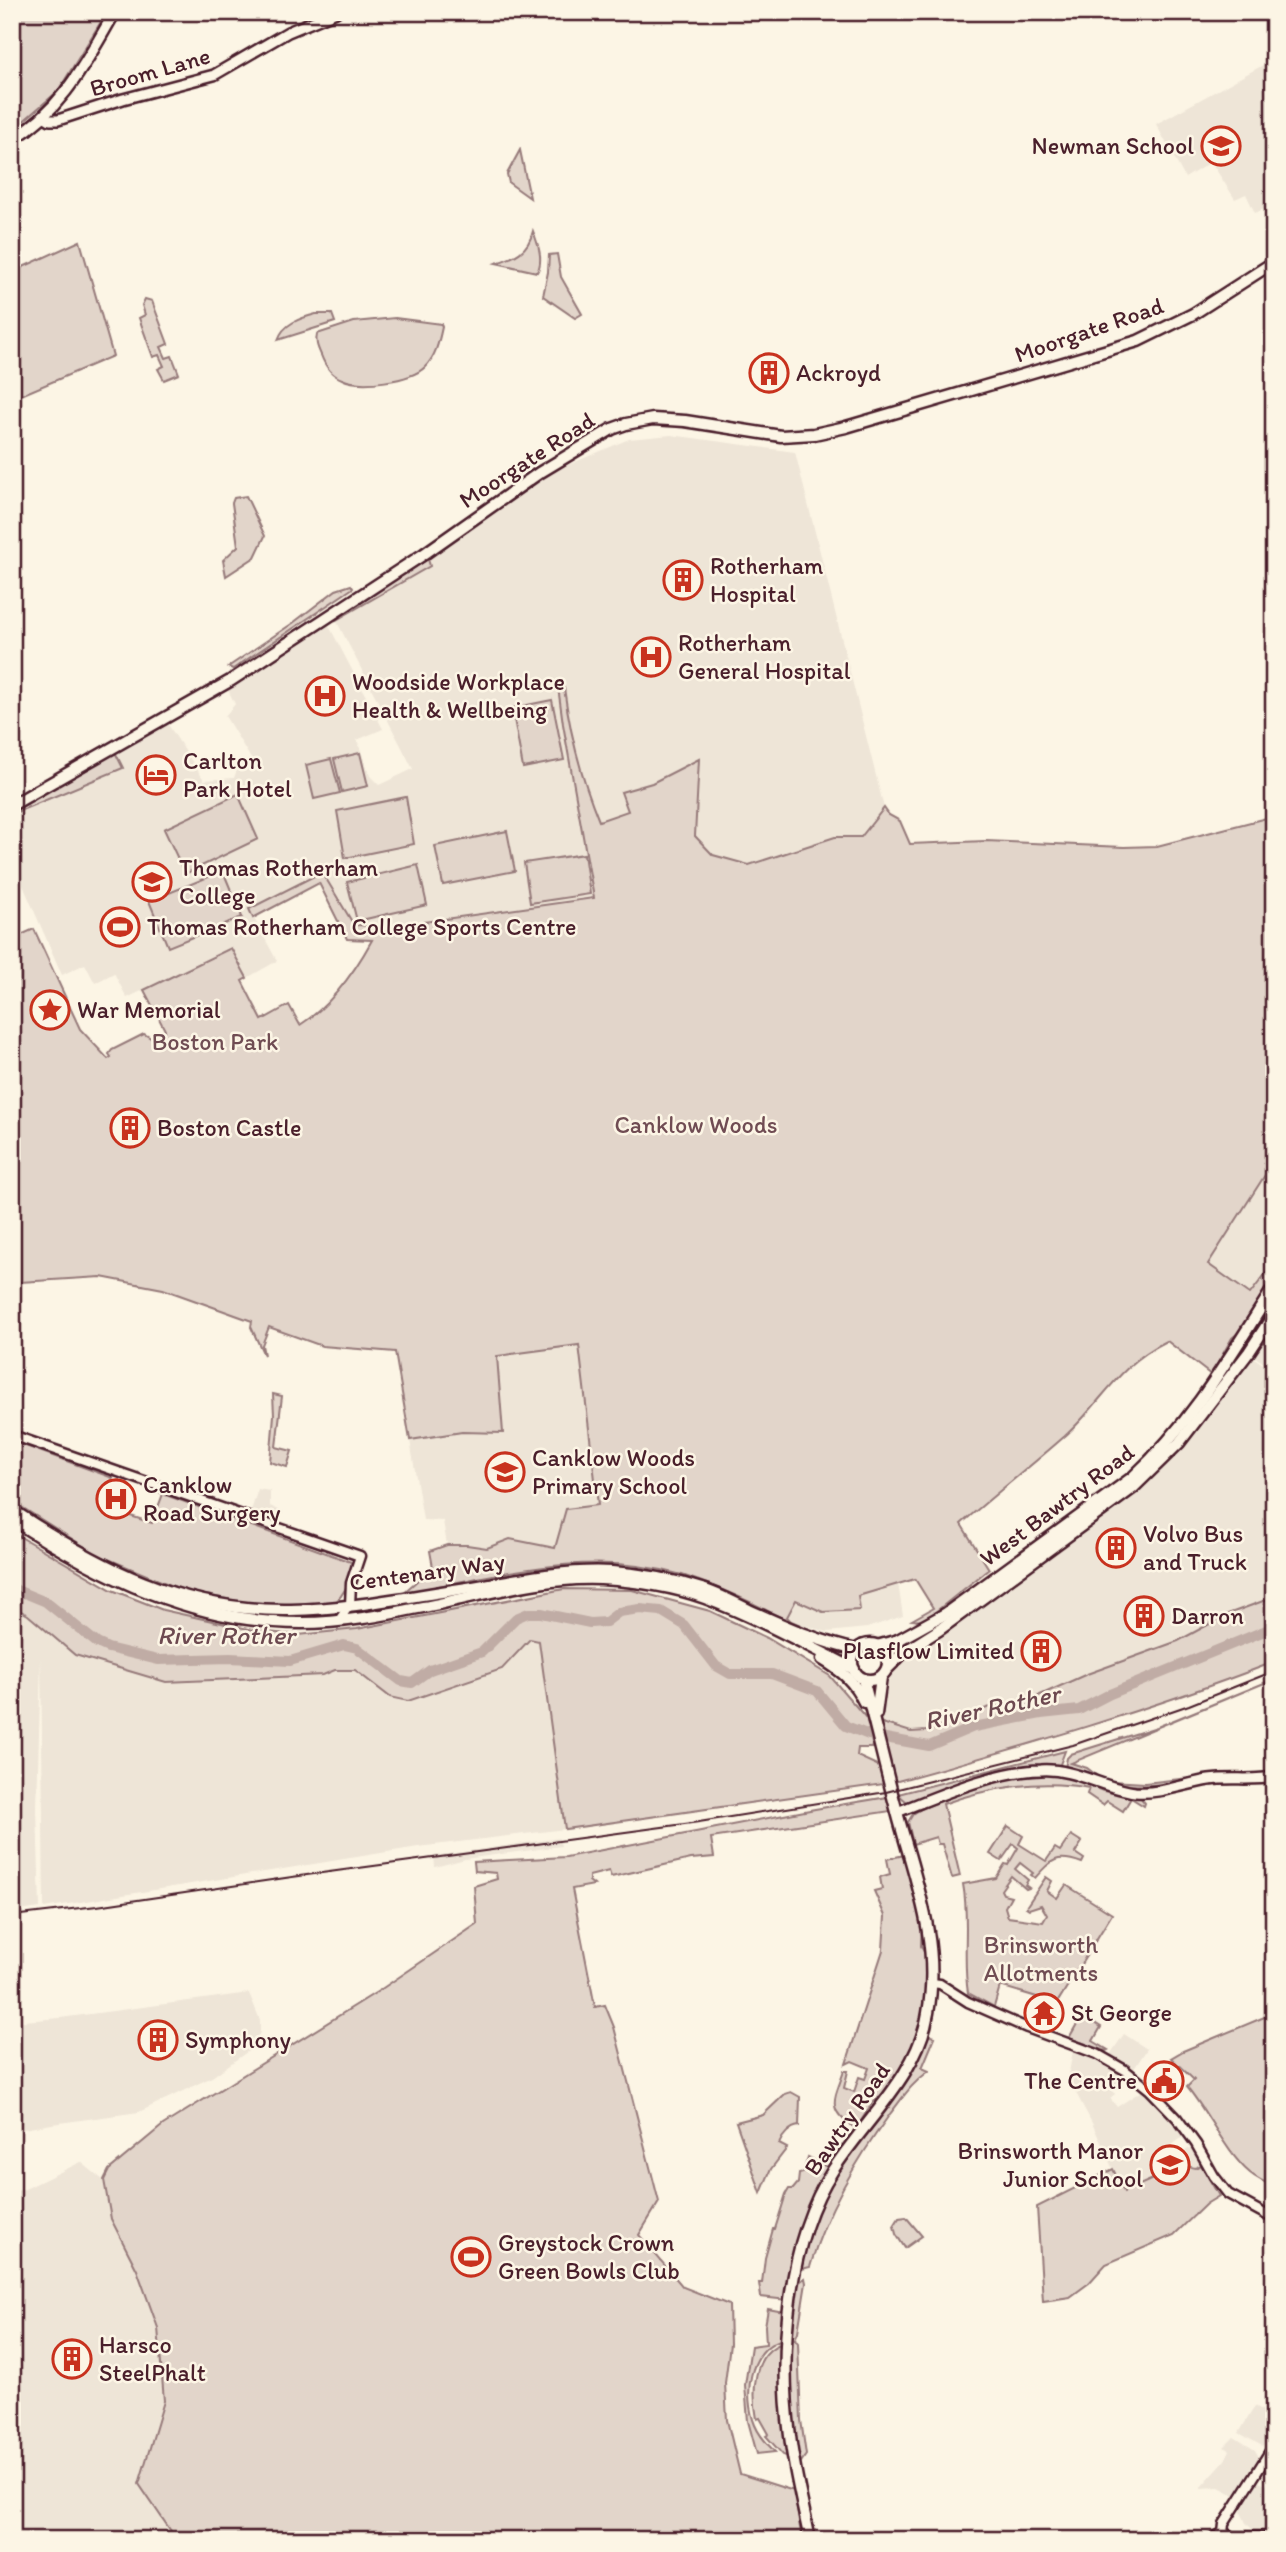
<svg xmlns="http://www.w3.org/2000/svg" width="1286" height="2552" font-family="Itim,sans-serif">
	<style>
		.built { fill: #eee5d7 }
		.green { fill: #e2d5ca; stroke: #967a7a; stroke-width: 2 }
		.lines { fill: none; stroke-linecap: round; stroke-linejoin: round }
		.river { stroke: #c0aca5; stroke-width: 10 }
		.tertiary-casing { stroke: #4a1f2b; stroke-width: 13 }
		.secondary-casing { stroke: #4a1f2b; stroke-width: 14 }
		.primary-casing { stroke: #4a1f2b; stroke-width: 15 }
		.tertiary { stroke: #fcf5e5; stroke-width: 8 }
		.secondary { stroke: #fcf5e5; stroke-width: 9 }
		.primary { stroke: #fcf5e5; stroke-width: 10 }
		.rail { stroke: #4a1f2b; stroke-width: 2 }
		.labels { text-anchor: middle; stroke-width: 5; stroke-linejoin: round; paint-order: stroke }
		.street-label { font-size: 24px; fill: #4a1f2b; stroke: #fcf5e5 }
		.poi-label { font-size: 24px; fill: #4a1f2b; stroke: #fcf5e5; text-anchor: start }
		.park-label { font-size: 24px; fill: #704c53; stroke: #fcf5e5 }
		.water-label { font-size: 26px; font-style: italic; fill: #6d4950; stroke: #fcf5e5 }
	</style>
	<rect width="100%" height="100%" fill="#fcf5e5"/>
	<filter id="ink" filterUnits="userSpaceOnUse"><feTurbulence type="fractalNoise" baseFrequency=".0143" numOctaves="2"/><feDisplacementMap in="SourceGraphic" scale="14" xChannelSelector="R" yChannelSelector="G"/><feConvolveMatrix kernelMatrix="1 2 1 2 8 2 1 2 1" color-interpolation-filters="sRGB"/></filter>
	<g filter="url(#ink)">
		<g class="built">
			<path d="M1274 59V204L1255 213 1246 194 1235 199 1211 162 1185 178 1156 124Z"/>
			<path d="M671 435 795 452 884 808 861 837H835L749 866 713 855 695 836 698 760 652 783 622 792 629 811 599 821 583 781 569 726 564 688 559 687 563 724 595 898 395 926 354 925 322 872 249 909 277 961 247 978 230 948 127 998 114 973 95 983 85 964 62 975 12 860V814L122 768 115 752 167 723 204 780 234 778 239 764 253 762 225 716 235 704 228 690 328 624 383 729 357 740 370 776 379 785 413 769 336 620 430 566 428 559 547 474 629 439Z"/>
			<path d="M1274 1160V1276L1270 1285 1274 1287V1311L1208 1264Z"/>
			<path d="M1274 1322V1370L1251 1354Z"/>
			<path d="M579 1345 599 1505 555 1548 510 1539 487 1548 467 1545H447L443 1521 423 1520 410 1440 462 1432 503 1433 497 1356Z"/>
			<path d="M1250 1355 1274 1372V1597L1228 1614 1178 1641 1087 1674 1038 1696 987 1708 927 1731 911 1732 879 1722 881 1694 896 1668 1148 1479 1183 1448Z"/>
			<path d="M258 1489 270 1491V1506L283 1512 281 1518 276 1519 251 1511Z"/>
			<path d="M898 1583 903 1616 867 1628 827 1632 791 1621 787 1617 796 1599 823 1612 860 1610 857 1596Z"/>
			<path d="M12 1606 28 1615 77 1657 166 1682 323 1675 335 1670H355L375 1687 502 1669 530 1639 539 1641 565 1829 418 1847 44 1908 41 1658 37 1809 40 1908 12 1912Z"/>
			<path d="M559 1838 561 1846 465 1859 435 1867 434 1856Z"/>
			<path d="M249 1993 260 2020V2032L256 2041 251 2049 212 2077 139 2112 52 2124 12 2131V2022L60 2018Z"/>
			<path d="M1124 2034 1147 2049 1128 2078 1113 2090 1115 2094 1110 2098 1117 2107 1143 2090 1160 2104 1184 2136 1163 2152 1170 2160 1192 2147 1201 2165 1195 2168 1177 2164 1171 2171 1123 2192 1092 2123 1068 2078 1074 2045 1107 2059Z"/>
			<path d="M81 2162 103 2180 111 2219 137 2270 157 2328 164 2401 139 2484 176 2540H12V2192L25 2189Z"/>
			<path d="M1255 2406 1274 2417V2437L1264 2447 1239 2433Z"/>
			<path d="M1234 2437 1255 2450 1260 2459 1238 2497 1219 2487 1200 2488 1225 2460 1230 2450 1224 2447Z"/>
			<path d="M1256 2481 1274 2488V2536L1261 2534 1252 2529 1246 2523 1241 2512 1242 2504Z"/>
		</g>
		<g class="green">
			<path d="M12 12H107L58 91 12 131Z"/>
			<path d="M520 150 530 198 509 183 507 174Z"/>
			<path d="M533 231C538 244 544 260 537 272L496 263C515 257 528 252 533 231Z"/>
			<path d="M80 241 113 356 12 399V305L16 303 12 293V272Z"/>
			<path d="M557 254 561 277 582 314 575 318 543 296 548 272 549 255Z"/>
			<path d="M145 299 152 301 168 344 161 347 166 358 172 356 179 374 164 380 158 369 164 366 159 355 153 357 139 318 145 315 142 305Z"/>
			<path d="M316 314H332L335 322 278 340C283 324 300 318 316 314Z"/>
			<path d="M395 318 441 324 442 327C439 341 436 356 425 367 411 381 360 388 342 379 331 375 325 366 321 355 318 348 315 342 317 334L354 322Z"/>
			<path d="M246 496 265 536 255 557 226 576 223 560 238 546 232 503 234 498Z"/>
			<path d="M428 559 430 566 336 620 335 618Z"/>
			<path d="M351 585 353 588 233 669 228 667 293 623 336 590Z"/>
			<path d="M558 687 564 688C570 734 581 777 599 821L628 811 621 792 652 783 699 759 695 836 713 855 749 865 835 837H861L884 808 889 815 900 821 910 844 986 841 1124 847 1157 846 1274 816V1161L1208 1264 1250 1294 1274 1263V1280L1242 1330 1232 1338 1211 1375 1167 1341C1116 1366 1103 1402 1065 1436 1031 1466 995 1494 961 1524L989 1569 924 1621 912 1620 933 1608 915 1579 858 1596 860 1610 823 1612 796 1600 787 1617 791 1621 805 1627C786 1622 769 1611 752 1603 729 1592 706 1583 682 1575 589 1547 495 1576 403 1593L433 1567 430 1551 447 1545H467L487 1548 510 1539 555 1548 566 1509 598 1505 579 1345 497 1356 503 1433 462 1432 410 1440 395 1352 322 1346 269 1327 262 1345 264 1355 251 1327 252 1321 163 1289 101 1277 20 1282 12 1280V939L34 929 80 1029 108 1059 111 1057 109 1054 112 1050 144 1034 151 1038 165 1030 144 990 231 948 247 978 242 981 262 1020 289 1005 300 1025C330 1006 355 971 372 940L347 939 319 883 253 918 249 909 322 872 354 925 395 926 594 898 563 724Z"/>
			<path d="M552 700 564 760 523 768 512 708Z"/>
			<path d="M115 752 123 768 12 814V811Z"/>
			<path d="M360 753 368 786 342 792 334 759Z"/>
			<path d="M331 759 340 793 314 799 306 765Z"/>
			<path d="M238 794 258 839 185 874 164 829Z"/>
			<path d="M406 797 414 844 345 858 337 811Z"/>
			<path d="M507 831 515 871 443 885 435 846Z"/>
			<path d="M584 854 590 894 530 903 524 863Z"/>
			<path d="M418 865 427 905 357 921 347 882Z"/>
			<path d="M223 871 242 917 168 947 149 901Z"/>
			<path d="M273 1394 282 1396 276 1447 292 1451 287 1467 270 1462 274 1415Z"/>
			<path d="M12 1441 113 1478 103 1507 152 1523 163 1494 351 1562C354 1575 344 1596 333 1604L257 1605 185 1591 96 1554 12 1501Z"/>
			<path d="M12 1532 112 1590 163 1610 257 1631 298 1635 357 1629 564 1589 632 1590 710 1611 767 1638 830 1676 867 1719 873 1748H858L857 1756 879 1766 884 1784 565 1829 539 1641 530 1639 502 1669 408 1701 390 1697 355 1670H335L323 1675 166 1682 75 1655 28 1615 12 1606Z"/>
			<path d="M1274 1597V1662C1150 1710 1022 1747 894 1782L879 1722 911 1732 927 1731 987 1708 1038 1696 1087 1674 1178 1641 1228 1614Z"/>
			<path d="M1274 1679 1071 1763 1087 1768 1100 1778 1111 1781 1145 1783 1198 1777C1144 1792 1117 1786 1065 1768L1067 1758 1071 1754 1157 1727Z"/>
			<path d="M1065 1751 1059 1767C1006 1769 957 1782 908 1803L898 1794Z"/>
			<path d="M1048 1774 1069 1777 1103 1791 1140 1797 1145 1803 1144 1806 1131 1798 1123 1811 1107 1801 1103 1805 1087 1794 1089 1788C1041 1779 989 1787 943 1804L960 1876 952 1878 942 1844H938L936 1837 913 1844 908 1822 913 1814 921 1809C962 1792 1003 1776 1048 1774Z"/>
			<path d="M888 1797 891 1811 711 1838 714 1857 691 1859 611 1877 609 1871 589 1876V1881L594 1885 572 1889 595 2007 605 2005 614 2027 659 2202 639 2235 683 2287 729 2305 730 2344 725 2383 727 2420 740 2474 794 2491 802 2540H177L139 2484 164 2401 158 2328 137 2270 111 2219 104 2180 109 2170 163 2125 380 1990 477 1924 474 1886 497 1879 496 1873 475 1871 474 1862 566 1857 815 1809Z"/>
			<path d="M1008 1826 1023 1836 1019 1844 1046 1861 1055 1848 1060 1851 1071 1835 1082 1842 1075 1853 1084 1859 1082 1863C1057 1854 1052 1859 1035 1878L1031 1875 1033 1873 1020 1863 1015 1869 1028 1880 1025 1885 1029 1888 1026 1889 1011 1876 1001 1890 1003 1894 1011 1896 1005 1907 1008 1917 1043 1922 1047 1915 1041 1905 1029 1909 1026 1907 1046 1877 1052 1881 1047 1891 1057 1898 1066 1885 1112 1914 1057 2003 1000 1986 994 2007 968 1993C962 1957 970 1920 963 1884L996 1878 1005 1864 1008 1865 1018 1848 1013 1844 1001 1861 990 1854Z"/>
			<path d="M904 1855 922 1921 921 1946 926 1956 927 1987 924 2007 919 2030 909 2057 886 2091 873 2102 859 2124 854 2127C825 2110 835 2098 844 2071H848L844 2088 854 2092 859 2077 865 2079 869 2068 852 2061 846 2064 883 1950 885 1916 874 1891 882 1889 880 1877 890 1874 887 1859Z"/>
			<path d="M1274 2013V2186C1266 2183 1256 2178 1250 2173 1226 2153 1208 2112 1187 2087L1194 2080 1171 2058 1183 2051Z"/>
			<path d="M1082 2015 1101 2027 1093 2041 1108 2050 1106 2051 1069 2038Z"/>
			<path d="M928 2035 935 2037 922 2068 929 2071C911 2084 904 2096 890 2114 856 2161 826 2211 810 2267L802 2269C796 2242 824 2195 837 2171L909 2073Z"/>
			<path d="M791 2092 800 2097 799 2126C790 2127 782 2136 779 2144L787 2148 771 2169 761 2193 736 2122 763 2115 785 2094Z"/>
			<path d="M808 2157 831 2169 787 2300 761 2297 759 2283H762L765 2258 773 2229H775L786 2194 789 2189H793L798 2183 799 2174 803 2173Z"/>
			<path d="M1177 2164 1195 2168 1201 2165 1219 2196 1206 2204 1174 2235 1106 2264 1089 2283 1070 2297 1043 2301 1037 2207 1113 2169 1124 2192 1171 2171Z"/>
			<path d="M906 2217 922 2236 905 2248 896 2234 894 2226 899 2218Z"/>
			<path d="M805 2278 806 2283 798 2332 795 2339 798 2343 801 2420 806 2455 801 2462 795 2445 790 2356 798 2283Z"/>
			<path d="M768 2309 784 2312 783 2339C748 2349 743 2396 755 2425 759 2435 767 2444 775 2452L757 2454 748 2421 745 2385 751 2346 766 2344 765 2326Z"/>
			<path d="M783 2343 784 2417 789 2457 783 2455 766 2436 769 2434 760 2418 757 2419C752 2393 752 2352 783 2343Z"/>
		</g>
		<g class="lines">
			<path class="river" d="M12 1588 46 1602 97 1643 108 1648 158 1660 230 1658 290 1661 344 1645 357 1648 401 1681 412 1683 430 1670 482 1652 516 1618 528 1613H541L590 1623 606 1622 619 1612 640 1609 661 1611 684 1625 716 1666 730 1674H772L817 1691 846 1726 869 1735 929 1746 974 1727 1041 1714 1079 1710 1110 1694 1274 1627"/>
			<g class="tertiary-casing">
				<g id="tertiary">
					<path d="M12 1435 360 1556 351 1583 350 1605 339 1620"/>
					<path d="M932 1983 940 1984 968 2002 1027 2028 1097 2054 1125 2070 1150 2090 1177 2118 1196 2144 1214 2176 1228 2194 1274 2219"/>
					<path d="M1223 2533 1224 2524 1274 2445"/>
				</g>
			</g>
			<g class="secondary-casing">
				<g id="secondary">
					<path d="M45 117 50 120H58L123 99 214 75 288 32 336 12"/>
					<path d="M897 1812C941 1795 994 1771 1041 1770 1074 1768 1103 1788 1135 1792 1161 1794 1184 1784 1209 1780 1231 1777 1252 1781 1274 1777"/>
					<path d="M1211 2540 1223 2533 1232 2537 1274 2538"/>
				</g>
			</g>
			<g class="primary-casing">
				<g id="primary">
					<path d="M12 140C64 108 85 63 115 12"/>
					<path d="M12 805 230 681 424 554 539 473 612 429 626 424 653 419 685 421 781 436 814 434 846 427 1138 341 1193 314 1274 262"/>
					<path d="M12 1510C100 1568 182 1612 291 1610 346 1609 401 1598 454 1590 506 1582 559 1569 612 1572 643 1574 675 1580 705 1590 720 1595 735 1603 749 1610 785 1626 819 1642 857 1650"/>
					<path d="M12 1519C99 1577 196 1623 302 1623 343 1623 384 1615 423 1607 481 1596 542 1576 601 1579 636 1581 672 1586 705 1598 756 1617 805 1644 854 1669"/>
					<circle cx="870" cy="1662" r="18"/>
					<path d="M877 1646 898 1640 945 1614 1133 1477C1194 1420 1230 1356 1274 1287"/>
					<path d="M822 1659C842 1671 854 1681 864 1702"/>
					<path d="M887 1669 904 1652 939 1630 1133 1488 1179 1443 1249 1352 1274 1314"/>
					<path d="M876 1714 881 1677"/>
					<path d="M810 2540C803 2505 794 2471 790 2436 779 2353 787 2241 833 2170 866 2119 918 2075 928 2013 941 1942 915 1880 897 1812 885 1768 875 1723 863 1679"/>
				</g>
			</g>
			<use href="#tertiary" class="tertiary"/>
			<use href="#secondary" class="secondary"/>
			<use href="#primary" class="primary"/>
			<path class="rail" d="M12 1916 97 1906 292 1877 699 1822 886 1792 1073 1745 1189 1705 1274 1671"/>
		</g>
	</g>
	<defs>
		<g id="school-ring" transform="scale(2.0125)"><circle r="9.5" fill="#fcf5e5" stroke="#c8321e" stroke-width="1.5"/><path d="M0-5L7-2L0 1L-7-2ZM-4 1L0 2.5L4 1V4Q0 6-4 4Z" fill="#c8321e"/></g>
		<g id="building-ring" transform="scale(2.0125)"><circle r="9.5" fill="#fcf5e5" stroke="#c8321e" stroke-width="1.5"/><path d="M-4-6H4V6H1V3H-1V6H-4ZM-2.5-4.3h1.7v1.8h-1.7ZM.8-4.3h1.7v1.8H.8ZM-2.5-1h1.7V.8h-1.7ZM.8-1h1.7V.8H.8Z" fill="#c8321e"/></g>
		<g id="hospital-ring" transform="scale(2.0125)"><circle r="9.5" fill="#fcf5e5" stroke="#c8321e" stroke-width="1.5"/><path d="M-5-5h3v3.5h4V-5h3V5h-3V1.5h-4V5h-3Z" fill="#c8321e"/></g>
		<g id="hotel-ring" transform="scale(2.0125)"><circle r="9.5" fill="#fcf5e5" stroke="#c8321e" stroke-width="1.5"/><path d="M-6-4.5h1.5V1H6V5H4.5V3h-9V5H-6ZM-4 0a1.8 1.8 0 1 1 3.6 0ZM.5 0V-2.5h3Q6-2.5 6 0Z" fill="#c8321e"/></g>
		<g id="university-ring" transform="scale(2.0125)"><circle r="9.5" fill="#fcf5e5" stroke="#c8321e" stroke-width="1.5"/><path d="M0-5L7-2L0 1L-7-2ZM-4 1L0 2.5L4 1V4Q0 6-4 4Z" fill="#c8321e"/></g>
		<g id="stadium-ring" transform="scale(2.0125)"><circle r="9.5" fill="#fcf5e5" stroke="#c8321e" stroke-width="1.5"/><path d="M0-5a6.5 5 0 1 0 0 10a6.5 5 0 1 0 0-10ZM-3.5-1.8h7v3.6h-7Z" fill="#c8321e"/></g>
		<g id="sight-ring" transform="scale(2.0125)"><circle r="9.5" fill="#fcf5e5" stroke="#c8321e" stroke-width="1.5"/><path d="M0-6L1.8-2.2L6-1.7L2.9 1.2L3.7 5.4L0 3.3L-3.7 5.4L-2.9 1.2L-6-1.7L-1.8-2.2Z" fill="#c8321e"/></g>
		<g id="temple-ring" transform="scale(2.0125)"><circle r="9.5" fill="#fcf5e5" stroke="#c8321e" stroke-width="1.5"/><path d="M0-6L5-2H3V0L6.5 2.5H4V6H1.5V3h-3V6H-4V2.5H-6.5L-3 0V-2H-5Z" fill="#c8321e"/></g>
		<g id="civic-ring" transform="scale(2.0125)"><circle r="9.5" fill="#fcf5e5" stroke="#c8321e" stroke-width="1.5"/><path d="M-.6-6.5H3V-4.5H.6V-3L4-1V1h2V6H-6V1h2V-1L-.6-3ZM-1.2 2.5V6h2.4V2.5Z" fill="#c8321e"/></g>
	</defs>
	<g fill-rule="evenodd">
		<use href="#school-ring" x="1221" y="146"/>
		<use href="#building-ring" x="769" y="373"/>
		<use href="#building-ring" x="683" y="580"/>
		<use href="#hospital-ring" x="651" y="657"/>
		<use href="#hospital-ring" x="325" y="696"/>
		<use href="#hotel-ring" x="156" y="775"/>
		<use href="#university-ring" x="152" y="882"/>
		<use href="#stadium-ring" x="120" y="927"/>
		<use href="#sight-ring" x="50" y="1010"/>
		<use href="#building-ring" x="130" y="1128"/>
		<use href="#school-ring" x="505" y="1472"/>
		<use href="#hospital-ring" x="116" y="1499"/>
		<use href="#building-ring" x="1116" y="1548"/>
		<use href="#building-ring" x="1144" y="1616"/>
		<use href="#building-ring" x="1041" y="1651"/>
		<use href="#temple-ring" x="1044" y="2013"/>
		<use href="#building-ring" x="158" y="2040"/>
		<use href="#civic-ring" x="1164" y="2081"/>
		<use href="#school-ring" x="1170" y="2165"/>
		<use href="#stadium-ring" x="471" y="2257"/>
		<use href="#building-ring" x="72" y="2359"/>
	</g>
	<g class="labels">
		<g class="street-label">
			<text transform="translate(150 72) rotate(-16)" y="8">Broom Lane</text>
			<text transform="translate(1089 330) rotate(-19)" y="8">Moorgate Road</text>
			<text transform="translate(527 460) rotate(-33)" y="8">Moorgate Road</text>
			<text transform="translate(1057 1505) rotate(-37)" y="8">West Bawtry Road</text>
			<text transform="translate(427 1572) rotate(-8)" y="8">Centenary Way</text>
			<text transform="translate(847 2119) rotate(-55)" y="8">Bawtry Road</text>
		</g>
		<g class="poi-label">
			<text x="1194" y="154" text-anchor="end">Newman School</text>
			<text x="796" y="381">Ackroyd</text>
			<text x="710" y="574">Rotherham<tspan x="710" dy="28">Hospital</tspan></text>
			<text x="678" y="651">Rotherham<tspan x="678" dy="28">General Hospital</tspan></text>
			<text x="352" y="690">Woodside Workplace<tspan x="352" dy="28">Health &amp; Wellbeing</tspan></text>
			<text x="183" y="769">Carlton<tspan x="183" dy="28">Park Hotel</tspan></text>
			<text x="179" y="876">Thomas Rotherham<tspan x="179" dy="28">College</tspan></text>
			<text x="147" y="935">Thomas Rotherham College Sports Centre</text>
			<text x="77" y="1018">War Memorial</text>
			<text x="157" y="1136">Boston Castle</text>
			<text x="532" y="1466">Canklow Woods<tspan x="532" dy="28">Primary School</tspan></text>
			<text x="143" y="1493">Canklow<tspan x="143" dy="28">Road Surgery</tspan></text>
			<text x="1143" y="1542">Volvo Bus<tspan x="1143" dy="28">and Truck</tspan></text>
			<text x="1171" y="1624">Darron</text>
			<text x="1014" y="1659" text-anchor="end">Plasflow Limited</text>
			<text x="1071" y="2021">St George</text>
			<text x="185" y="2048">Symphony</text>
			<text x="1137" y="2089" text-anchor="end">The Centre</text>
			<text x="1143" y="2159" text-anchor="end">Brinsworth Manor<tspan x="1143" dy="28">Junior School</tspan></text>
			<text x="498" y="2251">Greystock Crown<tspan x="498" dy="28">Green Bowls Club</tspan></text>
			<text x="99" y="2353">Harsco<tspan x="99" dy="28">SteelPhalt</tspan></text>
		</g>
		<g class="park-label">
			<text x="215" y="1050">Boston Park</text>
			<text x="696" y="1133">Canklow Woods</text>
			<text x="1041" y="1953">Brinsworth<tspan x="1041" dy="28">Allotments</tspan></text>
		</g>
		<g class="water-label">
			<text x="226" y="1644">River Rother</text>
			<text transform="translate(992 1707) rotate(-12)" y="9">River Rother</text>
		</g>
	</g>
	<rect width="1286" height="2552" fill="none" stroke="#fcf5e5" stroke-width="42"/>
	<rect x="21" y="21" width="1244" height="2510" fill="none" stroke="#4a1f2b" stroke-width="2.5" filter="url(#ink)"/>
</svg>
